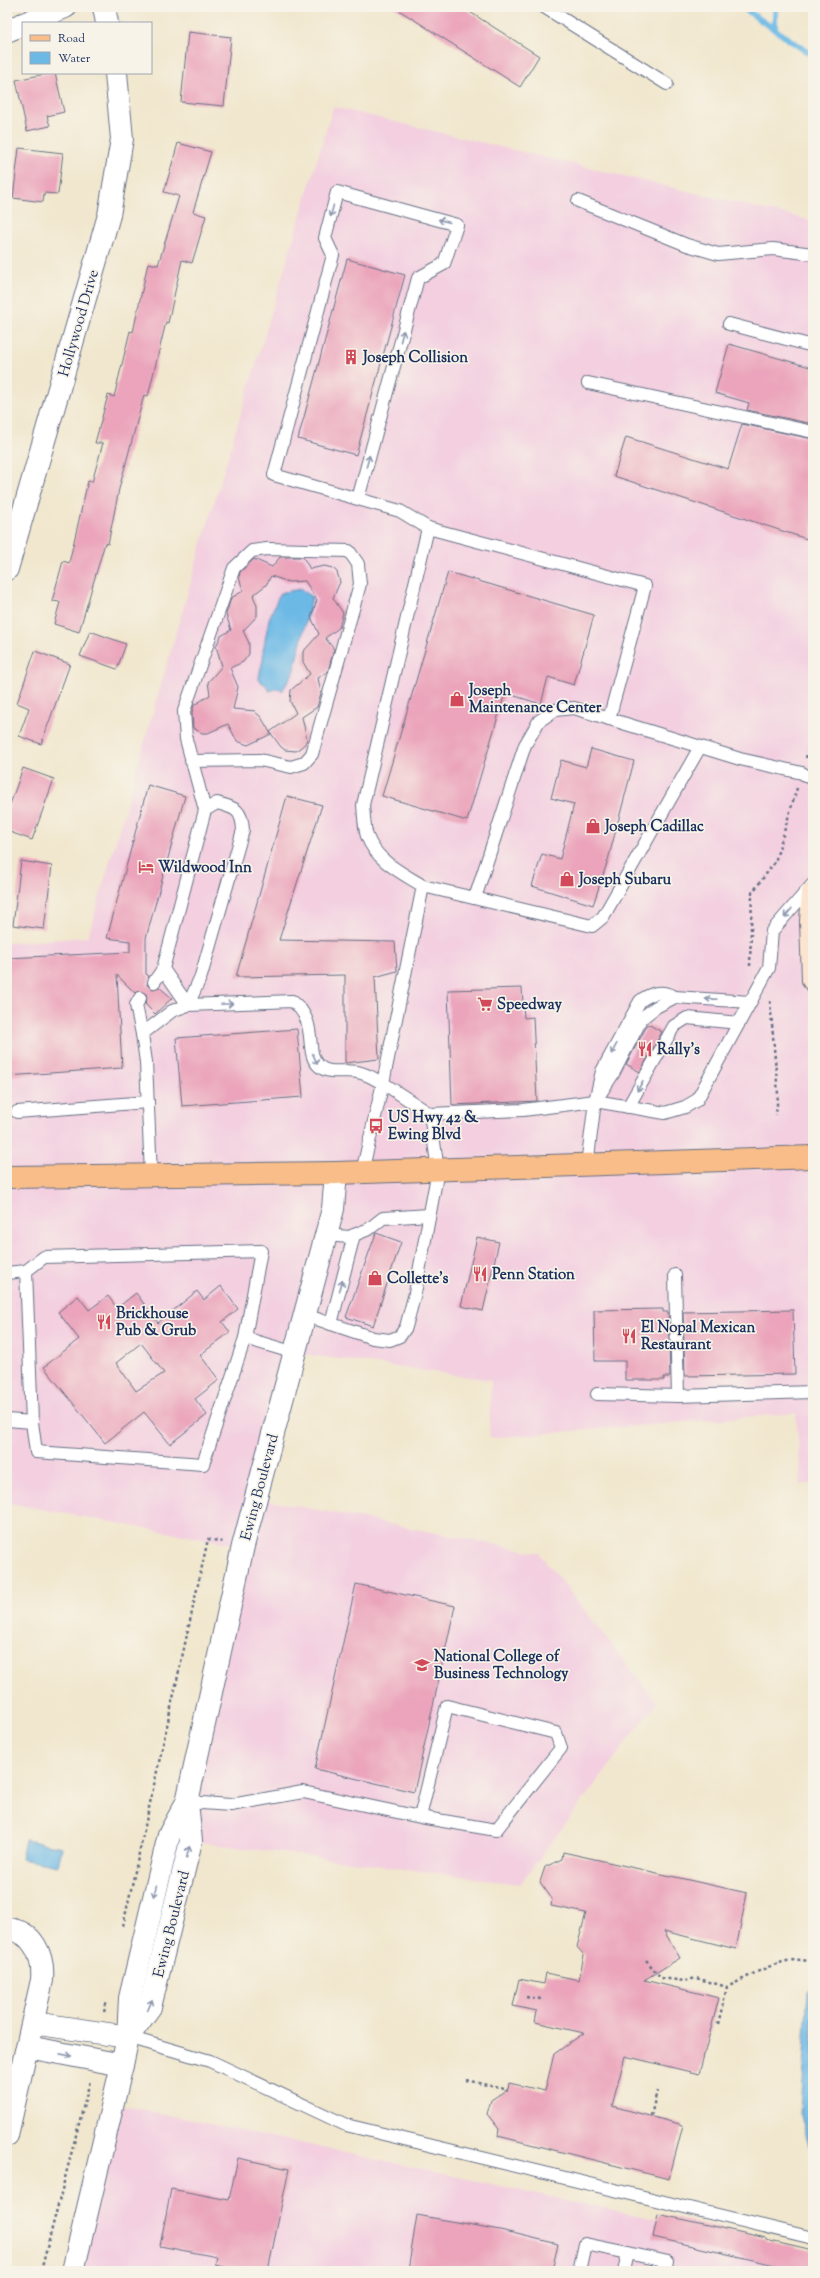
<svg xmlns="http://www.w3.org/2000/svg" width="820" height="2278" font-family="'Sorts Mill Goudy',serif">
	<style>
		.built { fill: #f3cfe0 }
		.water { fill: #6cb9e6; stroke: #4474a2 }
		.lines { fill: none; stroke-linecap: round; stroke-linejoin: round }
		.stream { stroke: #6cb9e6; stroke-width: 6 }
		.building { fill: #eba4bb; fill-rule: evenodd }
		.service-casing { stroke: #666f85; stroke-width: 14 }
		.minor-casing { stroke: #666f85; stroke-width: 24 }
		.tertiary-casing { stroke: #666f85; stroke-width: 24 }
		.secondary-casing { stroke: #666f85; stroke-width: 24 }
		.primary-casing { stroke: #666f85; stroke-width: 24 }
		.path { stroke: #666f85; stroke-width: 2.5; stroke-dasharray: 3 3; stroke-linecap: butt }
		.service { stroke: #fff; stroke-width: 12 }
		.minor { stroke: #fff; stroke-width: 22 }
		.tertiary { stroke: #fff; stroke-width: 22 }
		.secondary { stroke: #fce5d0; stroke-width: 22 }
		.primary { stroke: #f8bd89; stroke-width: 22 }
		.oneway { stroke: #8d97ae }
		.labels { text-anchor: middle; stroke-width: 3.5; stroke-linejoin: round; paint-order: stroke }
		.street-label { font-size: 15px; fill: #1b2f5e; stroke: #f7f3e8 }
		.poi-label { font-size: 15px; font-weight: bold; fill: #1b2f5e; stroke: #f7f3e8; text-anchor: start }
	</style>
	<rect width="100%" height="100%" fill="#f7f3e8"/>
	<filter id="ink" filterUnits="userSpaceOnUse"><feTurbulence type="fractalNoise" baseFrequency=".025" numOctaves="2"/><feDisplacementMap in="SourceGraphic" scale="8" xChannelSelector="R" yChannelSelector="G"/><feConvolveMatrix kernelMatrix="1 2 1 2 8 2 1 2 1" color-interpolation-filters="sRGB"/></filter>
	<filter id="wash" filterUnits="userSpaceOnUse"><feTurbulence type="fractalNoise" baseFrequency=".012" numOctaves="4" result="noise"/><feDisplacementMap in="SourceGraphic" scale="16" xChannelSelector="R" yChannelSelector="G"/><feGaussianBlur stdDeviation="0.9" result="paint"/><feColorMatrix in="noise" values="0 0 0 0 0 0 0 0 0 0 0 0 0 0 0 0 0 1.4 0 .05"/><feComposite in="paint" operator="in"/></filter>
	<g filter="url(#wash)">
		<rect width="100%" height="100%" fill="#f1e7ce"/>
		<g class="built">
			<path d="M333 107 813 221V1483L801 1485 796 1413 489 1438 491 1380 295 1353 256 1498 539 1553 657 1702 520 1884 191 1841 243 1546 7 1503V943L88 937 202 543Z"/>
			<path d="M113 2103 804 2251 798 2271H73Z"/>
		</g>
		<g class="water">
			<path d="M301 589 312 597 293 673 282 691 279 688 269 691 267 686 259 680C259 671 265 659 263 651L269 619 280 593Z"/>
			<path d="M25 1840 62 1847 58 1866 21 1859Z"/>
			<path d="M813 1988V2149L809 2146 800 2112 808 1991Z"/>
		</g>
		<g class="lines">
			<g class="stream">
				<path d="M742 7 813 56"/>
				<path d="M775 7V30"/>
			</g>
		</g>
		<g id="blocks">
			<g class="building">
				<path d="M394 7H462L539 56 520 87Z"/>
				<path d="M188 32 231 37 224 106 181 102Z"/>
				<path d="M50 73H55L64 112 47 116 50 126 27 131 16 80Z"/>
				<path d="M178 143 211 152 193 212 206 216 192 263 182 260 168 323 166 322 148 396 144 395 119 489 108 544 105 543 79 632 54 624 60 602 52 601 63 561 69 563 88 481 92 482 103 443H95L108 395 114 397 130 331 133 332 148 263 158 265 179 196 164 192Z"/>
				<path d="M19 148 63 153 58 194 44 193 43 202 13 198Z"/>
				<path d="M347 259 405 275 356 455 298 439Z"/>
				<path d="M729 344 813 368V424L747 410 749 403 715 393Z"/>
				<path d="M742 424 813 439V541L614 476 626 437 728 469Z"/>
				<path d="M280 557H303L310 569 324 566 333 568 337 572 340 582 333 598 343 613 339 628 325 638 334 649 328 671 318 678 321 693 317 707 302 717 307 739 305 744 296 751 285 750 281 747 270 732 296 713 290 701 291 690 310 674 303 662V652L319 634 311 617 317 600 305 581 289 582 271 576 266 585 253 595 257 606V616L243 631 249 643V654L243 662 230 668 238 687 233 709 256 711 255 712 261 717 271 734 248 745 237 741 228 724 208 733H202L193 728 192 712 194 705 210 695 208 682 222 666 216 646 221 636 231 630 226 614 231 598 243 591 239 577 240 572 254 559 272 567Z"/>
				<path d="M448 572 594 615 574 685 548 677 541 704 505 693 467 821 382 796Z"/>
				<path d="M90 631 126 644 117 669 80 656Z"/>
				<path d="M35 651 70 664 41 744 19 736 29 708 17 703Z"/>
				<path d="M591 749 634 761 608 860 593 905 532 886 542 854 560 859 574 804 551 798 561 760 586 767Z"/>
				<path d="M23 768 54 779 32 840 7 831V813Z"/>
				<path d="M148 785 185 796 146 938V974L149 976 147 985 153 989 159 987 172 998 155 1014 145 1004 147 998 146 994 140 991 135 993 117 975 122 1068 7 1076V958L130 952V941L107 938Z"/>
				<path d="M287 796 322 805 279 940 395 942 397 971 375 977 379 1059 345 1063V975L236 977Z"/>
				<path d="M21 861 52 866 44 929 13 925Z"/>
				<path d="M522 988 524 1018 533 1017 537 1101 452 1105 448 990Z"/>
				<path d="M648 1024 662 1032 640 1072 626 1064Z"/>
				<path d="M297 1029 303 1097 182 1106 176 1038Z"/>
				<path d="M376 1233 401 1242 373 1326 346 1317Z"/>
				<path d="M477 1237 499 1242 483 1311 461 1306Z"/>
				<path d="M221 1286 238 1309 222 1322 230 1332 200 1355 219 1380 195 1399 207 1415 170 1444 144 1412 105 1443 44 1367 79 1339 58 1312 78 1296 89 1310 108 1296 117 1308 136 1293 158 1323 197 1291 204 1300ZM141 1343 164 1373 136 1391 116 1363Z"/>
				<path d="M663 1309V1312H668L670 1377H664V1380H625V1361H595L594 1310Z"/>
				<path d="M793 1310 795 1374 685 1376 683 1312Z"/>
				<path d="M356 1584 455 1606 414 1792 315 1769Z"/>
				<path d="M563 1852 747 1893 736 1949 664 1931 680 1958 644 1980 719 1998 699 2074 625 2056 612 2106 683 2125 669 2179 498 2136 499 2129 487 2114 491 2100 508 2089 509 2083 545 2091 554 2054 584 2033 535 2022 537 2011 513 2006 519 1979 544 1984 546 1973 579 1980 584 1955 577 1947 586 1913 551 1906 552 1899 540 1882 545 1867 562 1859Z"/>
				<path d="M238 2158 289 2169 268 2271H242L215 2265 217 2257 160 2246 171 2189 229 2200Z"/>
				<path d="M658 2214 766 2238V2240L813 2251V2271H801L653 2237Z"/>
				<path d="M417 2215 500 2230 558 2244 552 2271H408Z"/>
			</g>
		</g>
	</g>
	<g filter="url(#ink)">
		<use href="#blocks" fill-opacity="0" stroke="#666f85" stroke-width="1"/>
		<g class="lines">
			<g class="service-casing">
				<g id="service">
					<path d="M544 7 667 84"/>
					<path d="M578 201 687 245 718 254 773 249 813 254"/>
					<path d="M729 324 813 346"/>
					<path d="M588 383 813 432"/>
					<path d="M358 499 418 278 444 264 457 225 337 192 325 238 333 255 274 475 400 511 428 528"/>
					<path d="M191 761 260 760 291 767 304 763 312 754 360 584 358 564 349 551 267 549 252 551 234 568 184 711 186 739 205 810"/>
					<path d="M423 886C402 873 376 861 367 836 364 827 364 815 363 805L428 528 645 586 609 719"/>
					<path d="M475 898 525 745 539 721 555 710 574 708 740 759 802 773 813 780"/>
					<path d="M154 982 163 969"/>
					<path d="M140 998 136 1005 142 1034"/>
					<path d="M600 1094 613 1074 642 1018 656 1007 675 997"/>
					<path d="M628 1107 674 1026 687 1018 739 1023"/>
					<path d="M17 1112 148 1102"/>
					<path d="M430 1114 383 1083 423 886 592 926 603 917 700 747"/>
					<path d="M587 1165 595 1101 602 1071 640 1001C652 992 662 990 675 997L750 1002"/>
					<path d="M151 1175 146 1062 142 1034 172 1011 188 1005 201 976 243 830C242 810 236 808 217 803L205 810 163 969 188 1005 292 1001C320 1022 303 1052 319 1066 330 1076 348 1068 361 1073 369 1075 376 1080 383 1083L362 1172"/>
					<path d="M326 1235 349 1237 369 1229 383 1218 429 1215"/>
					<path d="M7 1273 26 1271 44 1257 261 1251 245 1338 203 1464 36 1452 32 1422 26 1271"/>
					<path d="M675 1275 678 1396"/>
					<path d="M305 1315 373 1338 390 1340 400 1336 406 1327 415 1293 438 1170 430 1114 523 1110 595 1101 665 1113 685 1107 697 1100 769 968 772 931 812 885"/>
					<path d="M331 1324 354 1235"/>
					<path d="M245 1338 295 1353"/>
					<path d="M597 1394 678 1396 813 1392"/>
					<path d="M7 1420 32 1422"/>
					<path d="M187 1802 231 1805 303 1792 420 1817 496 1830 561 1748 556 1733 447 1706 420 1817"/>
					<path d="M128 2037 210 2061 346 2125 813 2238"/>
					<path d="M579 2271 585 2244 628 2253"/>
					<path d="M624 2271 628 2253 668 2262 666 2271"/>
				</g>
			</g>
			<g class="minor-casing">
				<g id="minor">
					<path d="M104 7 107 23"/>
					<path d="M26 23 65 7"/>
					<path d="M7 31 23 24"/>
					<path d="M7 569 109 215 122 139 116 73"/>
					<path d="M7 1929C34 1931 44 1957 42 1980L7 2135"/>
					<path d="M33 2023 128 2037"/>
					<path d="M28 2047 122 2065"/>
				</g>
			</g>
			<g class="tertiary-casing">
				<g id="tertiary">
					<path d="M128 2037 150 2007 191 1841 187 1802"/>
					<path d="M73 2271 122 2065 128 2037 130 1998 169 1835 187 1802 243 1546 333 1209 336 1173"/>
				</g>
			</g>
			<g class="secondary-casing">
				<path id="secondary" d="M813 892 811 921 813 980"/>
			</g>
			<g class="primary-casing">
				<path id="primary" d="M7 1177 336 1173 813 1157"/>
			</g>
			<g class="path">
				<path d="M806 758 813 734"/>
				<path d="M750 966 752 893 775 862 797 788"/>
				<path d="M770 1001 778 1094 776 1115"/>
				<path d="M123 1926 208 1539 223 1542"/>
				<path d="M646 1960 661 1978 685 1981 696 1978 727 1987"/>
				<path d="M526 1997 541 1999"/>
				<path d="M104 2012 107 2001"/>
				<path d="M718 2024 727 1987C751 1976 788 1951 813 1963"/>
				<path d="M466 2080 508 2090"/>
				<path d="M651 2116 657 2091"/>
				<path d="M41 2271 90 2081"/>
			</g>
			<use href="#service" class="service"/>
			<use href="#minor" class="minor"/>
			<use href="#tertiary" class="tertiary"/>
			<use href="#secondary" class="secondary"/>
			<use href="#primary" class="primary"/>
		</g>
		<defs><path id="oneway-shaft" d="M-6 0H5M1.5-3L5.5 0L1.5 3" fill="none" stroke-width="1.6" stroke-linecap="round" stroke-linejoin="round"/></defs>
		<g class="oneway">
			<use href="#oneway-shaft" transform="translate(332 211) rotate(104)"/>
			<use href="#oneway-shaft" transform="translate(444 221) rotate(-165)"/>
			<use href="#oneway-shaft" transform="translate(402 336) rotate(-75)"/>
			<use href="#oneway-shaft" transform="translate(368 461) rotate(-75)"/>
			<use href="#oneway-shaft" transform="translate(788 913) rotate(131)"/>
			<use href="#oneway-shaft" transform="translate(711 999) rotate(-178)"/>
			<use href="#oneway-shaft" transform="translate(227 1004) rotate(-3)"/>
			<use href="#oneway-shaft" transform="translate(614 1049) rotate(118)"/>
			<use href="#oneway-shaft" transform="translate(315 1059) rotate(66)"/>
			<use href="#oneway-shaft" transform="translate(640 1086) rotate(119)"/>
			<use href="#oneway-shaft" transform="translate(341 1286) rotate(-76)"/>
			<use href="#oneway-shaft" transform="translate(188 1852) rotate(-76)"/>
			<use href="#oneway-shaft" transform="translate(155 1891) rotate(104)"/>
			<use href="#oneway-shaft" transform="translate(150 2005) rotate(-67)"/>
			<use href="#oneway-shaft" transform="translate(66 2055) rotate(11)"/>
		</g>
	</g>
	<defs>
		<g id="building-bare" transform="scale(1.2)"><path d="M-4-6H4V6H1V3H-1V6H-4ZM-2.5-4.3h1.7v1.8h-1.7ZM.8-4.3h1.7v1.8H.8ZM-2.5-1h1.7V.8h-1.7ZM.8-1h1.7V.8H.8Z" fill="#d1495b" stroke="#f7f3e8" stroke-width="2.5" paint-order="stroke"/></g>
		<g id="shop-bare" transform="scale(1.2)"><path d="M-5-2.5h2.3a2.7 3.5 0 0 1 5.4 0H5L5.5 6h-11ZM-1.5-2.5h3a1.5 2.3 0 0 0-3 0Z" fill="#d1495b" stroke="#f7f3e8" stroke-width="2.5" paint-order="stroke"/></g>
		<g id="hotel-bare" transform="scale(1.2)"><path d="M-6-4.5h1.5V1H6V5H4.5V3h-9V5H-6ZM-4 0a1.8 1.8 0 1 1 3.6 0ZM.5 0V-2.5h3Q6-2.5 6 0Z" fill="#d1495b" stroke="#f7f3e8" stroke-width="2.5" paint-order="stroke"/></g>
		<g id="supermarket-bare" transform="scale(1.2)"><path d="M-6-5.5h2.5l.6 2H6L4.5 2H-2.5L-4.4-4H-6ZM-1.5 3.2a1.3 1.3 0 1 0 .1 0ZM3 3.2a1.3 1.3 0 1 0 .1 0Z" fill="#d1495b" stroke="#f7f3e8" stroke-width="2.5" paint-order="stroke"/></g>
		<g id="restaurant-bare" transform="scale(1.2)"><path d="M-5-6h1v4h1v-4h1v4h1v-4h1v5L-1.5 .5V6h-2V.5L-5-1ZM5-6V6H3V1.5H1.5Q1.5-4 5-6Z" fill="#d1495b" stroke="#f7f3e8" stroke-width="2.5" paint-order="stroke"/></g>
		<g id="bus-bare" transform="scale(1.2)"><path d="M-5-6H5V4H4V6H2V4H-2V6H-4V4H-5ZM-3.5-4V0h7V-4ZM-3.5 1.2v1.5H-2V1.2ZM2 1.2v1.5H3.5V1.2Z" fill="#d1495b" stroke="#f7f3e8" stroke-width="2.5" paint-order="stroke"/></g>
		<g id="university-bare" transform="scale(1.2)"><path d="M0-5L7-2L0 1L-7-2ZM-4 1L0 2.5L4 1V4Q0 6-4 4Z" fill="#d1495b" stroke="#f7f3e8" stroke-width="2.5" paint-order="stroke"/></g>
	</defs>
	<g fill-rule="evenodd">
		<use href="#building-bare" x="351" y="357"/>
		<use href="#shop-bare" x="457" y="699"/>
		<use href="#shop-bare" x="593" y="826"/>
		<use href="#hotel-bare" x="146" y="867"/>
		<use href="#shop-bare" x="567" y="879"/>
		<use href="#supermarket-bare" x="485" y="1004"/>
		<use href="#restaurant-bare" x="645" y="1049"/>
		<use href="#bus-bare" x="376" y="1126"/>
		<use href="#restaurant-bare" x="480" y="1274"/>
		<use href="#shop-bare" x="375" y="1278"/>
		<use href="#restaurant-bare" x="104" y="1322"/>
		<use href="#restaurant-bare" x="629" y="1336"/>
		<use href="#university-bare" x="422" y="1665"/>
	</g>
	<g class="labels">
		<g class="street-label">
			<text transform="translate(78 323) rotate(-74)" y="5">Hollywood Drive</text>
			<text transform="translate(259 1487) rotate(-75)" y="5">Ewing Boulevard</text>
			<text transform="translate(171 1924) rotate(-76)" y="5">Ewing Boulevard</text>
		</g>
		<g class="poi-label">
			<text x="363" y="362">Joseph Collision</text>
			<text x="469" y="695">Joseph<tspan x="469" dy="17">Maintenance Center</tspan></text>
			<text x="605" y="831">Joseph Cadillac</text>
			<text x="158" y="872">Wildwood Inn</text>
			<text x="579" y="884">Joseph Subaru</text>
			<text x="497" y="1009">Speedway</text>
			<text x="657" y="1054">Rally's</text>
			<text x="388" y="1122">US Hwy 42 &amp;<tspan x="388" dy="17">Ewing Blvd</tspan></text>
			<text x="492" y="1279">Penn Station</text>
			<text x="387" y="1283">Collette’s</text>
			<text x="116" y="1318">Brickhouse<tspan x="116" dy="17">Pub &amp; Grub</tspan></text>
			<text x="641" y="1332">El Nopal Mexican<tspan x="641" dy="17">Restaurant</tspan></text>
			<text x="434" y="1661">National College of<tspan x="434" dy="17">Business Technology</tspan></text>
		</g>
	</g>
	<rect width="820" height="2278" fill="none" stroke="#f7f3e8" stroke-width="24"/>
	<rect x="22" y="22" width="130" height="52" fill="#f7f3e8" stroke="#9fa5b1"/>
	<rect x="30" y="35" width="20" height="6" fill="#f8bd89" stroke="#9fa5b1"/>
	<text x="58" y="42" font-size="12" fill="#1b2f5e">Road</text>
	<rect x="30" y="52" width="20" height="12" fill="#6cb9e6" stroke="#9fa5b1"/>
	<text x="58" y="62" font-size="12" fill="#1b2f5e">Water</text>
</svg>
